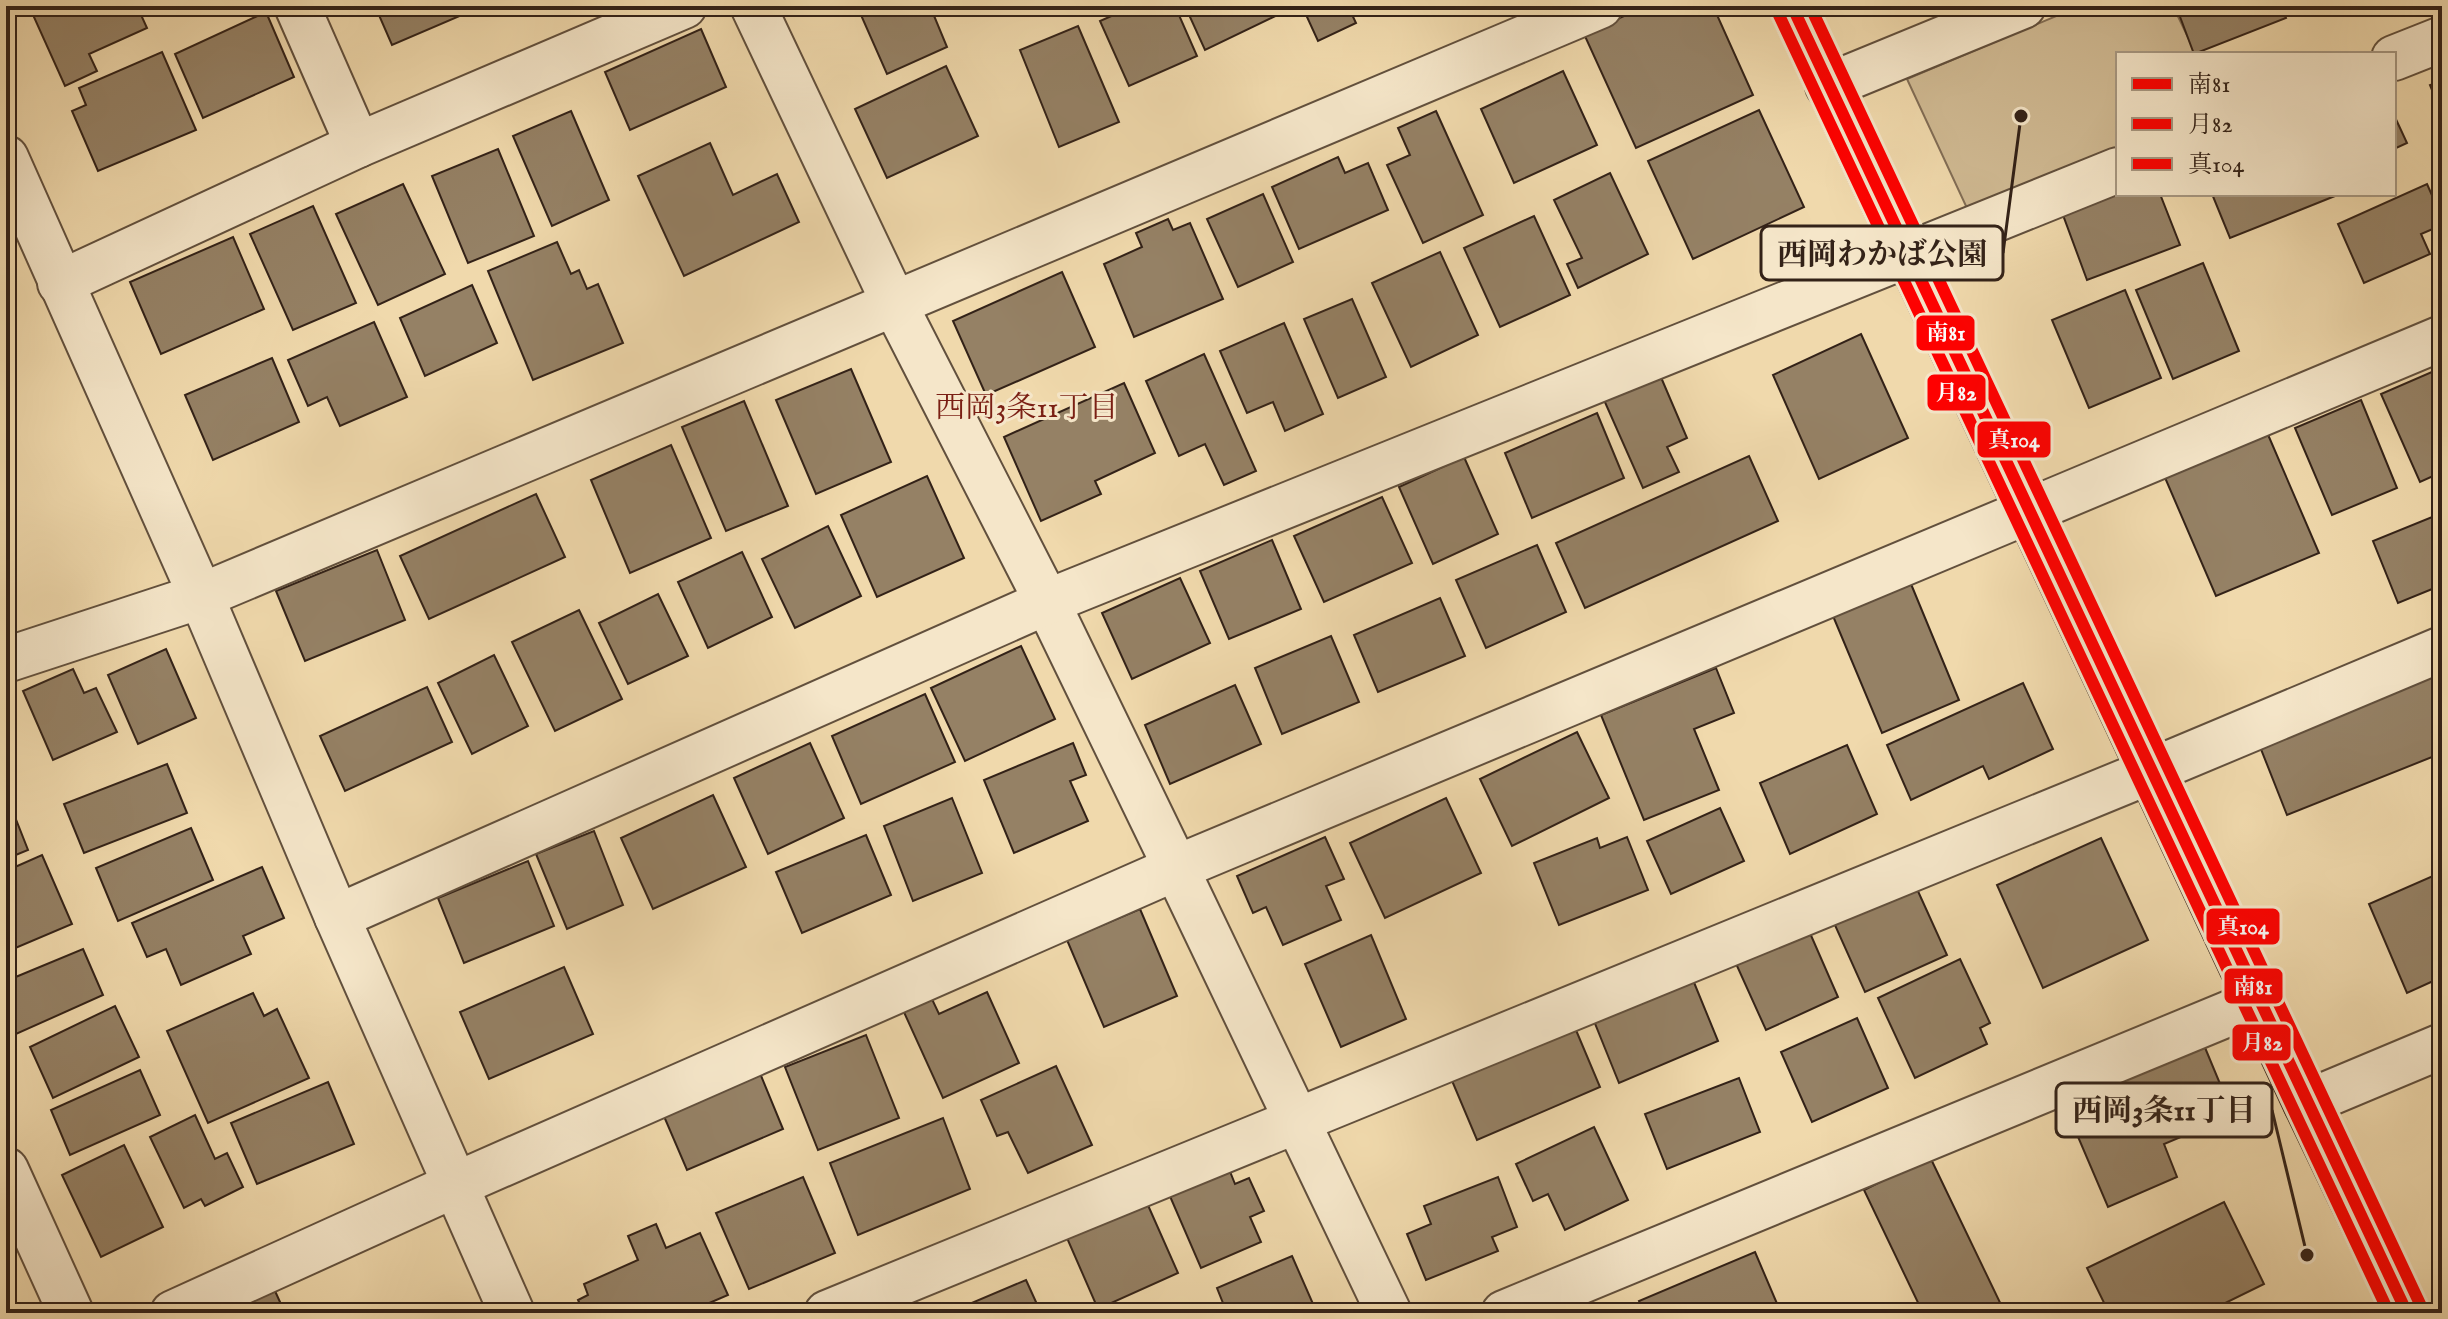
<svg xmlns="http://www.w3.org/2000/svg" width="2448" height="1319" font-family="'IM FELL English','Noto Serif JP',serif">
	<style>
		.green { fill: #d0ba93; stroke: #826e56; stroke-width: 2 }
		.building { fill: #958165; stroke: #332218; stroke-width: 2 }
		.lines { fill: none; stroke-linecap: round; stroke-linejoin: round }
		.street-casing { stroke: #62503d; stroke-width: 48 }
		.primary-casing { stroke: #332218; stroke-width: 48 }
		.street { stroke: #f5e6c9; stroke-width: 44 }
		.primary { stroke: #f0d9ac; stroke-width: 44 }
		.bus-1-casing { stroke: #f5e6c9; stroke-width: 18 }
		.bus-2-casing { stroke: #f5e6c9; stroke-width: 18 }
		.bus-3-casing { stroke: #f5e6c9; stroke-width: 18 }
		.bus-1 { stroke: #f00; stroke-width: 12 }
		.bus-2 { stroke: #f00; stroke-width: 12 }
		.bus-3 { stroke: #f00; stroke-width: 12 }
		.labels { text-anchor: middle; stroke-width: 6; stroke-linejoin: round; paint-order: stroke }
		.neighbourhood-label { font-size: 30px; fill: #7a1f14; stroke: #f5e6c9 }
		.leader { fill: none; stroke: #332218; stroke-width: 3 }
		.callout-dot { fill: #332218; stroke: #f5e6c9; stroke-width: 3 }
		.callout { fill: #f5e6c9; stroke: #332218; stroke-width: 3 }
		.callout-label { font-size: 30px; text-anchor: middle; font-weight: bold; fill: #332218 }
		.line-badge { stroke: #f5e6c9; stroke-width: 3 }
		.badge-label { font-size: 22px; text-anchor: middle; font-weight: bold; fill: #fff }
	</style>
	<rect width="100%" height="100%" fill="#f0d9ac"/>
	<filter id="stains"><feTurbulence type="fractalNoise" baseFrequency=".0025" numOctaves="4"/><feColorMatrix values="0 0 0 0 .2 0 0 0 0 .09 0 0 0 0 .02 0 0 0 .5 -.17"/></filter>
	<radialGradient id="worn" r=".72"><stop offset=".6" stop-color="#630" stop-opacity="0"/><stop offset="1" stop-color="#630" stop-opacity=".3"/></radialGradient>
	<path class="green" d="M2080 6H2173L2196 54H2118V152L1972 219 1907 79Z"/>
	<g class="building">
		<path d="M29 6H137L147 28 89 54 97 71 65 86Z"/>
		<path d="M375 6H467L469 12 392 45Z"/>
		<path d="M857 6H930L947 47 887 74Z"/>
		<path d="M1134 6H1175L1197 56 1129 86 1100 21Z"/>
		<path d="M1185 6H1286L1288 10 1205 50Z"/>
		<path d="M1302 6H1348L1356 23 1318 41Z"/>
		<path d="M1646 6H1713L1753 95 1636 148 1584 34Z"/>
		<path d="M2176 6H2281L2286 18 2194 54Z"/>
		<path d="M266 12 294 77 203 118 175 54Z"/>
		<path d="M1078 26 1119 122 1059 147 1020 50Z"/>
		<path d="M701 29 726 87 630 130 605 72Z"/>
		<path d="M162 52 196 130 98 171 72 111 86 105 79 88Z"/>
		<path d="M946 66 978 136 887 178 855 109Z"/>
		<path d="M1563 71 1597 145 1514 183 1481 109Z"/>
		<path d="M2442 81V115L2430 85Z"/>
		<path d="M1759 110 1804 207 1693 259 1648 161Z"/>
		<path d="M571 111 609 200 552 226 513 136Z"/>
		<path d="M1436 111 1483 215 1423 243 1387 165 1410 155 1398 128Z"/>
		<path d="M2394 115 2407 143 2394 149Z"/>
		<path d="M710 143 733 195 777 174 799 222 684 276 638 176Z"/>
		<path d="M498 149 534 236 468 263 432 176Z"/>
		<path d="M1338 157 1345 173 1368 163 1388 210 1299 249 1272 187Z"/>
		<path d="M1610 173 1648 254 1578 288 1567 264 1582 258 1554 200Z"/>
		<path d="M403 184 445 274 378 305 336 214Z"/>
		<path d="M2427 184 2442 218V225L2421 234 2430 254 2364 283 2338 224Z"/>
		<path d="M2118 193 2160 194 2180 245 2087 280 2063 215Z"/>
		<path d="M1263 194 1293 262 1238 287 1207 219Z"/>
		<path d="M2212 194H2340L2230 238Z"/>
		<path d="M313 206 356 303 293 330 250 234Z"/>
		<path d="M1534 216 1570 295 1500 327 1464 248Z"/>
		<path d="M1168 219 1173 230 1190 223 1223 299 1134 337 1104 264 1142 247 1136 233Z"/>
		<path d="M233 237 264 309 161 354 130 282Z"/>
		<path d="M557 242 571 274 579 270 587 289 598 284 623 343 533 380 488 271Z"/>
		<path d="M1440 252 1478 335 1411 367 1372 283Z"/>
		<path d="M2203 263 2239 351 2173 379 2136 290Z"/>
		<path d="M1062 272 1095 347 986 395 953 321Z"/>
		<path d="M472 285 497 343 425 376 400 318Z"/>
		<path d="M2125 290 2161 378 2089 408 2052 320Z"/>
		<path d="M1352 299 1386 377 1338 398 1304 319Z"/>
		<path d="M374 322 407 397 340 426 327 397 308 406 288 360Z"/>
		<path d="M1284 323 1323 414 1285 431 1273 402 1247 413 1220 351Z"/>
		<path d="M1861 334 1908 438 1819 479 1773 375Z"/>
		<path d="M1204 354 1256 471 1224 485 1205 444 1179 456 1146 381Z"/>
		<path d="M272 358 299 422 213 460 185 395Z"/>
		<path d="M2441 368 2442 472 2420 482 2381 394Z"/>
		<path d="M851 369 891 462 816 494 776 400Z"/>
		<path d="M1660 375 1687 438 1667 447 1679 472 1643 488 1604 400Z"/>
		<path d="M1124 383 1155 453 1095 481 1101 494 1041 521 1004 437Z"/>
		<path d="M2361 400 2397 488 2332 515 2295 428Z"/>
		<path d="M744 401 788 506 726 531 682 427Z"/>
		<path d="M1597 413 1624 478 1532 518 1505 453Z"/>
		<path d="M2266 430 2319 553 2216 596 2163 473Z"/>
		<path d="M671 445 711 538 630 573 591 480Z"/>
		<path d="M1749 456 1778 521 1585 608 1556 543Z"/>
		<path d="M1464 457 1498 534 1433 564 1399 487Z"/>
		<path d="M927 476 964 558 877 597 841 515Z"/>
		<path d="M536 494 565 557 429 619 400 556Z"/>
		<path d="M1382 497 1412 563 1324 602 1294 536Z"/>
		<path d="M2442 513V585L2398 603 2373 541Z"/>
		<path d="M828 526 861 596 795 628 762 559Z"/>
		<path d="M1272 540 1301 609 1229 639 1200 571Z"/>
		<path d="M1537 545 1566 612 1486 648 1456 580Z"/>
		<path d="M377 550 405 620 305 661 276 591Z"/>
		<path d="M742 552 772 617 708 648 678 582Z"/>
		<path d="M1180 578 1210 643 1132 679 1102 613Z"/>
		<path d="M1911 584 1959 700 1882 733 1833 616Z"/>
		<path d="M658 594 688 656 628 684 599 623Z"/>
		<path d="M1440 598 1465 656 1378 692 1354 635Z"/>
		<path d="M579 610 622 699 555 731 512 642Z"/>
		<path d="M1331 636 1359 702 1282 734 1255 668Z"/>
		<path d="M1021 646 1055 719 965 761 931 688Z"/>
		<path d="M166 649 196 718 138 744 108 675Z"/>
		<path d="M494 655 528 726 472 754 438 683Z"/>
		<path d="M2442 658V753L2287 815 2255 734Z"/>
		<path d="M1716 668 1734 713 1694 729 1719 790 1644 820 1601 715Z"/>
		<path d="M73 669 84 693 96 688 117 732 53 760 23 691Z"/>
		<path d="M2023 683 2053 749 1989 779 1983 766 1911 800 1887 745Z"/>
		<path d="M1235 685 1261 744 1170 784 1145 725Z"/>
		<path d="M427 687 452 742 345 791 320 736Z"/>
		<path d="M925 694 955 762 861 804 832 736Z"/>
		<path d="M1577 732 1609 798 1512 846 1480 779Z"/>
		<path d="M810 743 844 818 768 854 734 778Z"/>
		<path d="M1073 743 1086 775 1070 781 1088 821 1014 853 984 780Z"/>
		<path d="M1847 745 1877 814 1790 854 1760 783Z"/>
		<path d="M167 764 187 813 84 853 64 804Z"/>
		<path d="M6 794 28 850 6 859Z"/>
		<path d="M713 795 746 867 653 909 621 838Z"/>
		<path d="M952 798 982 873 913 901 884 826Z"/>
		<path d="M1446 798 1481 873 1385 918 1350 843Z"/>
		<path d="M1720 808 1744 861 1671 894 1647 841Z"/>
		<path d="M191 828 213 880 118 921 96 868Z"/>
		<path d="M594 831 623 905 567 929 536 854Z"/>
		<path d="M866 835 891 895 802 933 776 872Z"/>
		<path d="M1325 837 1344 879 1326 886 1341 920 1283 945 1266 907 1253 913 1237 876Z"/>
		<path d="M1627 837 1648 890 1559 925 1534 863 1597 838 1600 848Z"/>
		<path d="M2101 838 2148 940 2043 988 1997 885Z"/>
		<path d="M42 855 72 924 6 952V871Z"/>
		<path d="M528 861 554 926 464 963 438 898Z"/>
		<path d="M262 867 284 918 243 936 251 954 181 985 166 949 147 957 132 923Z"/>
		<path d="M2442 872V977L2407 993 2369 904Z"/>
		<path d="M1912 878 1947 955 1865 992 1834 923Z"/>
		<path d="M1140 909 1177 996 1104 1027 1067 940Z"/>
		<path d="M1806 924 1838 997 1766 1030 1733 957Z"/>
		<path d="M1371 935 1406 1019 1341 1047 1305 964Z"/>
		<path d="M83 949 103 995 16 1034 6 1012V981Z"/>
		<path d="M1960 959 1990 1023 1980 1028 1987 1044 1915 1078 1878 998Z"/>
		<path d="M564 967 593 1034 489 1079 460 1012Z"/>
		<path d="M1693 980 1718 1041 1619 1083 1594 1021Z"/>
		<path d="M987 992 1019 1063 943 1098 903 1010 931 997 939 1014Z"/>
		<path d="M253 993 264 1016 277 1009 309 1078 208 1123 167 1031Z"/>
		<path d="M115 1006 139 1057 53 1098 30 1047Z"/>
		<path d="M1857 1018 1888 1088 1812 1122 1781 1052Z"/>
		<path d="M1573 1023 1600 1087 1477 1140 1450 1076Z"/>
		<path d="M866 1035 899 1118 818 1150 785 1067Z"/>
		<path d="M2201 1038 2233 1115 2164 1144 2177 1177 2108 1207 2061 1097Z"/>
		<path d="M757 1066 783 1129 687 1170 660 1107Z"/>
		<path d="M1056 1066 1092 1145 1028 1173 1008 1132 997 1136 981 1100Z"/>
		<path d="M140 1070 160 1115 70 1155 51 1110Z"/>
		<path d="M1739 1078 1760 1132 1667 1169 1645 1114Z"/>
		<path d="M328 1082 354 1144 257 1184 231 1123Z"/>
		<path d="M195 1115 215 1159 227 1153 243 1187 205 1206 201 1199 184 1208 150 1137Z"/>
		<path d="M943 1118 970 1189 858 1235 830 1163Z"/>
		<path d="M1594 1127 1628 1200 1565 1230 1548 1194 1533 1201 1516 1164Z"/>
		<path d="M124 1145 163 1227 101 1257 62 1175Z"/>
		<path d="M1930 1157 2005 1313H1923L1864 1190Z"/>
		<path d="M1229 1169 1235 1184 1249 1178 1264 1211 1250 1217 1261 1242 1201 1268 1169 1194Z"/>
		<path d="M803 1177 835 1253 749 1289 716 1213Z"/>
		<path d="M1498 1177 1517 1227 1492 1237 1498 1251 1426 1280 1407 1234 1431 1224 1424 1206Z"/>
		<path d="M2224 1202 2264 1284 2205 1313H2109L2087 1268Z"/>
		<path d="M1147 1203 1178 1273 1098 1309 1067 1238Z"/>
		<path d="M656 1224 666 1248 700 1233 728 1295 686 1313H584L578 1300 588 1295 584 1284 638 1260 628 1236Z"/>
		<path d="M1755 1252 1781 1313H1644L1639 1301Z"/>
		<path d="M1292 1256 1317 1313H1227L1217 1288Z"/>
		<path d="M1026 1280 1041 1313H956L955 1310Z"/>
		<path d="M275 1291 285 1313H227Z"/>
		<path d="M1184 1304 1188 1313H1164Z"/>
	</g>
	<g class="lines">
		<g class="street-casing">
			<g id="street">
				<path d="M297 6 358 145"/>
				<path d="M753 6 894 303 1047 602 1176 868 1389 1313"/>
				<path d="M2394 58 2442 39"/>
				<path d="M1828 86 2023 6"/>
				<path d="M6 158 201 596 337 917 512 1313"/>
				<path d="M60 283 358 145 684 6"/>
				<path d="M6 660 201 596 1600 6"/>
				<path d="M337 917 1047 602 2118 170"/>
				<path d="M2306 1103 2442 1046"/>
				<path d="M6 1170 71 1313"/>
				<path d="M173 1313 455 1185 1176 868 2442 338"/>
				<path d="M827 1313 2151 771 2442 649"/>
				<path d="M1504 1313 2259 1001"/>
			</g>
		</g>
		<g class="primary-casing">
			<path id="primary" d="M1792 6 2306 1103 2407 1313"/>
		</g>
		<use href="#street" class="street"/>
		<use href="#primary" class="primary"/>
		<g class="bus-1-casing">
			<path id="bus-1" d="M1792 6 2407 1313"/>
		</g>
		<g class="bus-2-casing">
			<path id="bus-2" d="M1778 13 2389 1313"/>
		</g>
		<g class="bus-3-casing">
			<path id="bus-3" d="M1810 6 2421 1306"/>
		</g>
		<use href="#bus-1" class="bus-1"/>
		<use href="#bus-2" class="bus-2"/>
		<use href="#bus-3" class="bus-3"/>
	</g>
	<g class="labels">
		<g class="neighbourhood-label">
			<text x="1027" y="417">西岡3条11丁目</text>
		</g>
	</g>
	<path class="leader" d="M2021 116L2003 253M2307 1255L2272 1110"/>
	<g class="callout-dot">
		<circle cx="2021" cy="116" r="8"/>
		<circle cx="2307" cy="1255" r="8"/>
	</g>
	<g class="callout">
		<rect x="1761" y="226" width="242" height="54" rx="8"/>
		<rect x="2056" y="1083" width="216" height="54" rx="8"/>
	</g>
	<g class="callout-label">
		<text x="1882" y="264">西岡わかば公園</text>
		<text x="2164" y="1120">西岡3条11丁目</text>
	</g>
	<g class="line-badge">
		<rect x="1915" y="314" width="61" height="38" rx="8" fill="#f00"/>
		<rect x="1926" y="373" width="61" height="39" rx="8" fill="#f00"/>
		<rect x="1976" y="420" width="76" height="39" rx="8" fill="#f00"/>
		<rect x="2205" y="907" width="76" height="39" rx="8" fill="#f00"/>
		<rect x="2223" y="967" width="61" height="38" rx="8" fill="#f00"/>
		<rect x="2231" y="1023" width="61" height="39" rx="8" fill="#f00"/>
	</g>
	<g class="badge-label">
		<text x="1946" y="340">南81</text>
		<text x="1956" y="400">月82</text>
		<text x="2014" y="447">真104</text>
		<text x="2243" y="934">真104</text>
		<text x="2253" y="994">南81</text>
		<text x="2262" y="1050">月82</text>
	</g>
	<rect width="2448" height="1319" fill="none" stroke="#f0d9ac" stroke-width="32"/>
	<rect x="8" y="8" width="2432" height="1303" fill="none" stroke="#332218" stroke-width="4"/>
	<rect x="16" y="16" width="2416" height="1287" fill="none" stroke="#332218" stroke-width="2"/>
	<rect x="2116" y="52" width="280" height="144" fill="#f5e6c9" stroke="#a79882" stroke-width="2"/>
	<rect x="2132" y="78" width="40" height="12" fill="#ff0000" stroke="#a79882" stroke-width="2"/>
	<text x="2188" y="92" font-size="24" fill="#332218">南81</text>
	<rect x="2132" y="118" width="40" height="12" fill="#ff0000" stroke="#a79882" stroke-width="2"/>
	<text x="2188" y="132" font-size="24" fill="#332218">月82</text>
	<rect x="2132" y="158" width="40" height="12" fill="#ff0000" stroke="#a79882" stroke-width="2"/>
	<text x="2188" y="172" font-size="24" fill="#332218">真104</text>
	<rect width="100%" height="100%" filter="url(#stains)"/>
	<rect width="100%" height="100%" fill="url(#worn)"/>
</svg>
